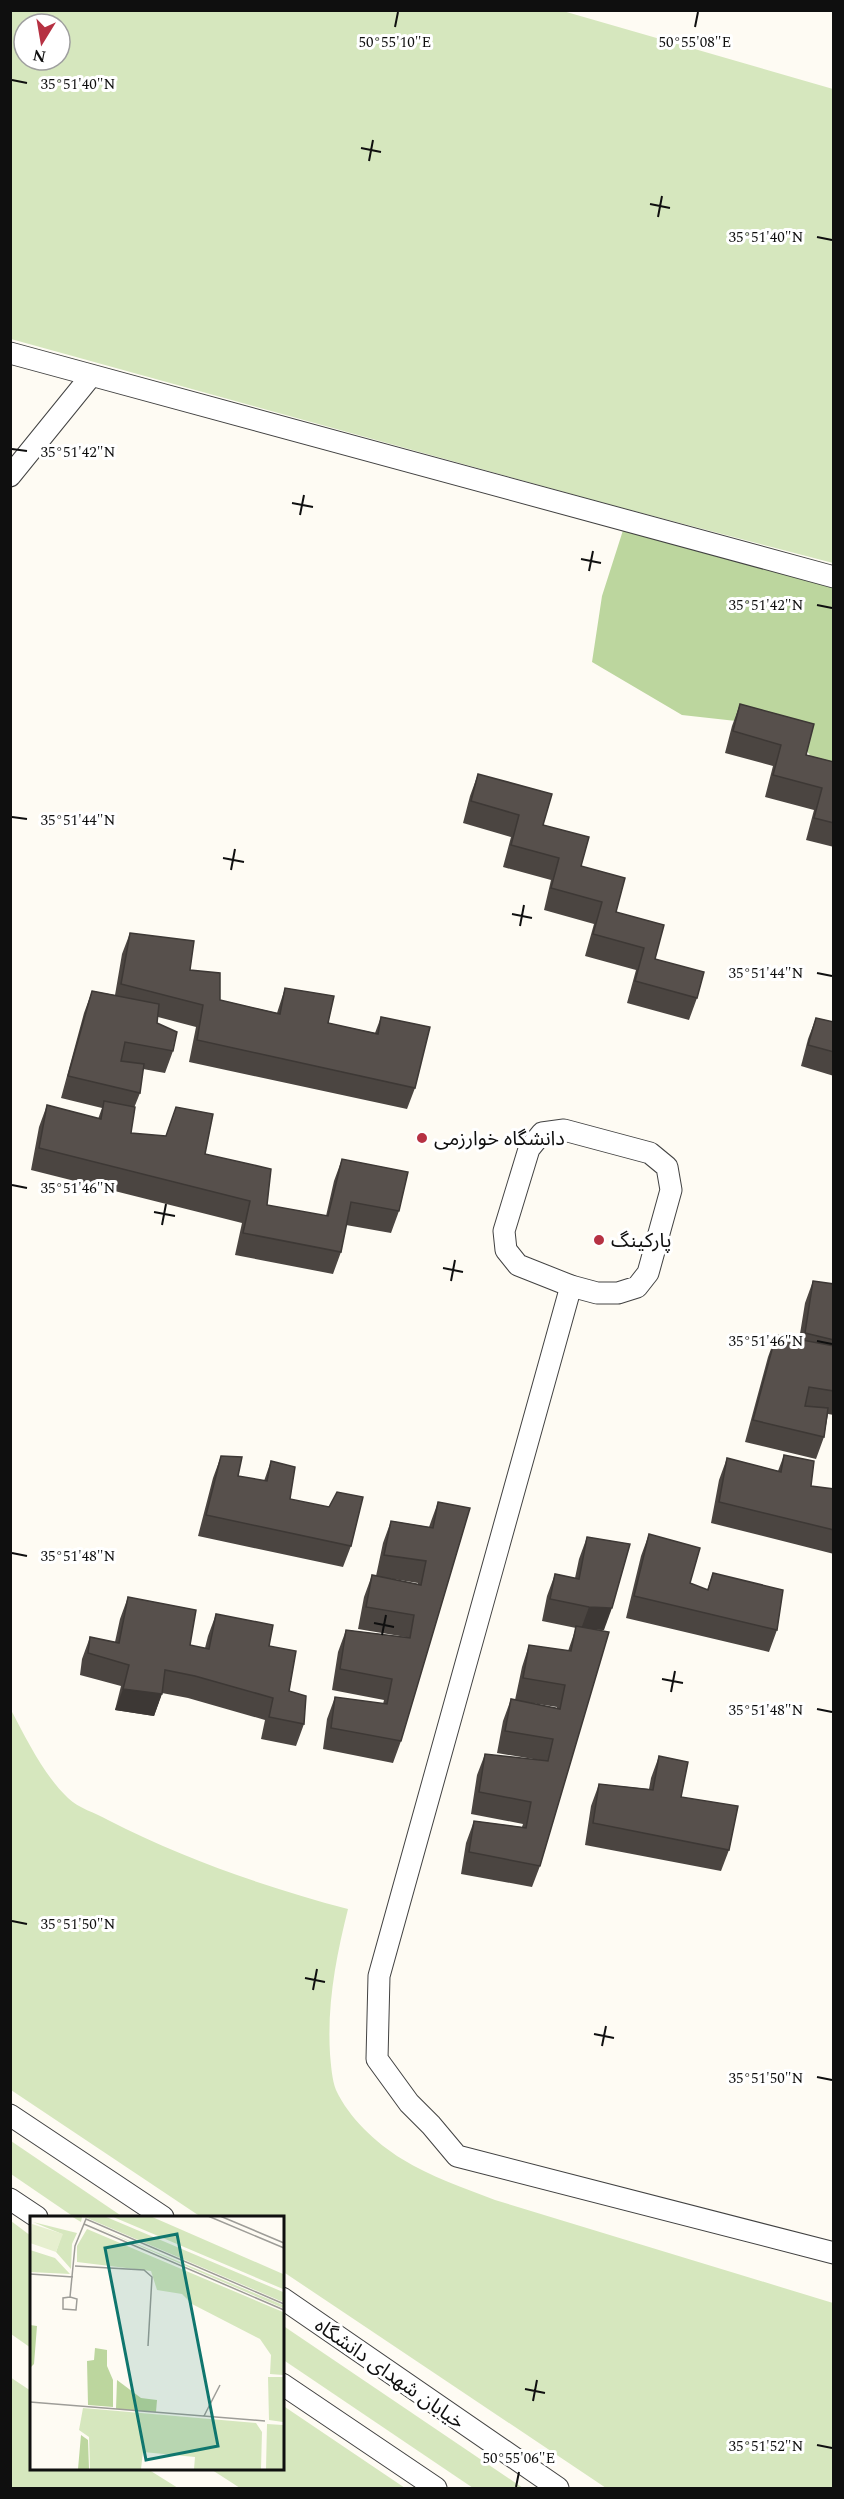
<svg xmlns="http://www.w3.org/2000/svg" width="844" height="2499" font-family="Spectral,'Noto Sans Arabic',serif">
	<style>
		.green { fill: #d6e7be; fill-rule: evenodd }
		.forest { fill: #bcd69e }
		.lines { fill: none; stroke-linecap: round; stroke-linejoin: round }
		.lane-casing { stroke: #424242; stroke-width: 23 }
		.lane { stroke: #fff; stroke-width: 21 }
		.wall { fill: #4b4541; fill-rule: evenodd }
		.shaded-wall { fill: #3d3835 }
		.building { fill: #57504c; stroke: #3d3835; stroke-width: 1.5 }
		.ticks { fill: none; stroke: #0f0f0f; stroke-width: 2 }
		.poi-dot { fill: #b63142; stroke: #fff; stroke-width: 2 }
		.labels { text-anchor: middle; stroke-width: 6; stroke-linejoin: round; paint-order: stroke }
		.poi-label { font-size: 20px; fill: #0f0f0f; stroke: #fff; text-anchor: start }
		.street-label { font-size: 20px; fill: #0f0f0f; stroke: #fff }
		.inset-road { fill: none; stroke: #9e9d98; stroke-width: 1.5 }
		.view { fill: #0f766e; fill-opacity: 0.15; stroke: #0f766e; stroke-width: 3 }
		.inset-edge { fill: none; stroke: #0f0f0f; stroke-width: 3 }
		.ticks-label { font-size: 15px; text-anchor: middle; fill: #0f0f0f; stroke: #fff; stroke-width: 6; stroke-linejoin: round; paint-order: stroke }
	</style>
	<rect width="100%" height="100%" fill="#fefbf3"/>
	<g class="green">
		<path d="M10 11H563L833 89V563L615 506 11 339ZM24 24H60V60H24Z"/>
		<path d="M11 1710C27 1740 43 1774 68 1798 78 1808 96 1813 108 1820 184 1859 265 1887 348 1909 336 1957 327 2004 330 2054 331 2065 332 2080 336 2090 349 2118 376 2143 402 2159 431 2177 464 2188 495 2200L833 2303V2488H606L282 2271V2217H201L11 2090Z"/>
		<path d="M10 2141H11L123 2217H74L11 2174Z"/>
		<path d="M11 2221 31 2236V2348L11 2334Z"/>
		<path d="M282 2325 523 2488H473L282 2359Z"/>
		<path d="M10 2377 31 2391 32 2468H146L178 2488H11Z"/>
		<path d="M282 2405 405 2488H240L209 2468H282Z"/>
	</g>
	<path class="forest" d="M625 524 833 579V788L797 737 736 721 682 715 592 662 602 596Z"/>
	<g class="lines">
		<g class="lane-casing">
			<g id="lane">
				<path d="M10 353 834 577"/>
				<path d="M10 476 91 376"/>
				<path d="M564 1130 650 1153 667 1167 671 1190 648 1273 637 1287 618 1293H597L571 1286 518 1265 506 1250 504 1231 529 1149 542 1133Z"/>
				<path d="M571 1286 379 1976 377 2059 409 2103 431 2125 457 2156 834 2253"/>
				<path d="M10 2115 163 2217"/>
				<path d="M10 2199 37 2217"/>
				<path d="M282 2298 558 2488"/>
				<path d="M282 2384 436 2488"/>
			</g>
		</g>
		<use href="#lane" class="lane"/>
	</g>
	<g class="wall">
		<path d="M740 704 806 755 834 762V847L806 840 814 810 765 797 773 766 725 753 732 726Z"/>
		<path d="M478 774 543 825 581 866 616 912 655 959 697 998 689 1020 627 1003 636 970 585 956 594 924 544 910 551 880 503 867 511 837 463 823 470 796Z"/>
		<path d="M130 933 190 970 220 1000 277 1013 285 988 328 1023 375 1033 381 1017 415 1088 407 1109 189 1062 196 1027 158 1017 157 1023 173 1051 165 1073 143 1069 140 1093 134 1108 131 1133 205 1154 267 1205 326 1216 334 1181 342 1159 399 1211 391 1233 346 1225 341 1252 333 1274 235 1255 242 1223 31 1170 39 1127 47 1105 98 1119 102 1108 61 1098 84 1013 92 991 115 995 122 954Z"/>
		<path d="M816 1018 834 1022V1076L801 1066 808 1039Z"/>
		<path d="M813 1281 834 1284V1415L828 1414 824 1437 816 1459 745 1442 768 1357 776 1335 799 1340 805 1303Z"/>
		<path d="M784 1455 811 1486 834 1489V1554L711 1523 719 1480 727 1458 778 1471Z"/>
		<path d="M221 1456 238 1476 264 1481 271 1461 290 1499 351 1546 343 1567 198 1536 213 1478Z"/>
		<path d="M438 1502 401 1741 393 1763 323 1749 327 1719 335 1697 383 1704 384 1700 332 1690 338 1652 346 1630 406 1637 358 1629 364 1597 372 1575 376 1576 383 1543 391 1521 429 1527ZM380 1577 418 1583V1584Z"/>
		<path d="M649 1534 690 1583 707 1590 713 1573 777 1630 769 1652 626 1618 641 1556Z"/>
		<path d="M587 1537 604 1630 595 1629 540 1866 532 1887 461 1874 466 1843 474 1821 522 1827 523 1824 471 1814 477 1775 485 1754 545 1761 497 1753 503 1721 511 1699 515 1700 522 1667 529 1645 568 1651 576 1628 542 1621 547 1596 555 1574 575 1578 579 1559ZM518 1701 557 1707V1708Z"/>
		<path d="M128 1597 190 1645 205 1648 208 1636 216 1614 269 1646 289 1691 304 1724 296 1746 261 1739 265 1720 188 1698 162 1693 154 1716 115 1710 121 1686 80 1675 82 1659 90 1637 115 1642 120 1619Z"/>
		<path d="M659 1756 681 1797 729 1850 721 1871 585 1845 591 1806 599 1784 649 1789 651 1778Z"/>
	</g>
	<g class="shaded-wall">
		<path d="M589 1607 612 1608 604 1630 581 1629Z"/>
		<path d="M123 1689 162 1694 154 1716 115 1710Z"/>
	</g>
	<g class="building">
		<path d="M740 704 814 724 806 755 834 762V823L814 818 822 788 773 775 781 745 733 731Z"/>
		<path d="M478 774 552 794 543 825 589 837 581 866 625 878 616 912 664 925 655 959 704 972 697 998 635 981 644 948 593 934 602 902 551 888 559 858 511 845 519 815 471 801Z"/>
		<path d="M130 933 194 941 190 970 220 973V1000L280 1014 285 988 334 996 328 1023 378 1034 381 1017 430 1027 415 1088 197 1040 203 1005 121 984Z"/>
		<path d="M92 991 159 1004 157 1023 177 1032 173 1051 125 1042 121 1061 144 1064 140 1093 68 1076Z"/>
		<path d="M816 1018 834 1022V1052L808 1045Z"/>
		<path d="M104 1101 135 1107 131 1133 166 1136 176 1107 213 1114 205 1154 271 1169 267 1205 328 1216 342 1159 408 1172 399 1211 351 1202 341 1252 243 1233 250 1201 39 1148 47 1105 101 1119Z"/>
		<path d="M813 1281 834 1284V1340L805 1333Z"/>
		<path d="M776 1335 834 1346V1391L809 1387 805 1406 828 1408 824 1437 753 1420Z"/>
		<path d="M784 1455 814 1461 811 1486 834 1489V1530L719 1502 727 1458 781 1472Z"/>
		<path d="M221 1456 242 1457 238 1476 267 1481 271 1461 295 1467 290 1499 329 1507 337 1492 363 1497 351 1546 206 1515Z"/>
		<path d="M438 1502 470 1508 401 1741 331 1728 335 1697 387 1704 392 1679 340 1669 346 1630 410 1638 414 1615 366 1607 372 1575 421 1585 426 1561 384 1555 391 1521 433 1528Z"/>
		<path d="M649 1534 700 1548 690 1583 708 1590 713 1573 783 1590 777 1630 634 1596Z"/>
		<path d="M587 1537 630 1544 612 1608 589 1607 550 1599 555 1574 579 1579Z"/>
		<path d="M128 1597 196 1610 190 1645 209 1649 216 1614 273 1625 269 1646 296 1651 289 1691 306 1696 304 1724 269 1717 273 1698 195 1676 165 1670 162 1694 123 1689 129 1665 88 1653 90 1637 119 1643Z"/>
		<path d="M576 1626 609 1632 540 1866 469 1852 474 1821 526 1828 531 1802 479 1792 485 1754 548 1761 553 1739 505 1731 511 1699 560 1709 565 1685 523 1678 529 1645 571 1651Z"/>
		<path d="M659 1756 688 1762 681 1797 738 1806 729 1850 593 1823 599 1784 653 1790Z"/>
	</g>
	<path class="ticks" d="M395 27 398 12M695 27 698 12M12 80 27 83M361 148 381 152M369 161 373 140M650 204 670 208M658 217 662 196M817 237 832 240M12 449 27 451M292 503 313 507M300 515 304 495M581 559 601 563M589 571 593 551M817 605 832 608M12 817 27 819M223 858 244 862M231 870 235 849M512 914 532 918M520 926 524 905M817 973 832 976M12 1185 27 1188M154 1212 175 1216M162 1225 166 1204M443 1268 463 1272M451 1281 455 1260M817 1341 832 1344M12 1553 27 1556M374 1623 394 1627M382 1635 386 1615M662 1679 683 1683M671 1692 675 1671M817 1709 832 1712M12 1921 27 1924M305 1978 325 1982M313 1990 317 1969M594 2034 614 2038M602 2046 606 2026M817 2077 832 2080M525 2389 545 2393M533 2401 537 2380M817 2445 832 2448M516 2487 519 2472"/>
	<g class="poi-dot">
		<circle cx="422" cy="1138" r="6"/>
		<circle cx="599" cy="1240" r="6"/>
	</g>
	<g class="labels">
		<g class="poi-label">
			<text x="434" y="1145">دانشگاه خوارزمی</text>
			<text x="611" y="1247">پارکینگ</text>
		</g>
		<g class="street-label">
			<text transform="translate(390 2373) rotate(35)" y="7">خیابان شهدای دانشگاه</text>
		</g>
	</g>
	<g transform="translate(30 2216)">
		<rect width="254" height="254" fill="#fefbf3"/>
		<path d="M41 0H74L253 76V86L57 2 52 1 51 6ZM81 0H120L253 58V73ZM3 6 47 17 42 28 41 53 26 36 32 18ZM59 8 253 89V92ZM57 13 253 96V159L240 158 241 139 230 123 162 88 152 78 127 74 121 55 47 46V30ZM0 34 25 42 40 58 0 56ZM238 161H253V206L239 204ZM53 192 226 207 232 216 231 253H164L165 241 113 236 111 253H60L59 221 49 214ZM237 208 253 209V253H236Z" fill="#d6e7be"/>
		<path d="M0 109 7 110 4 148 0 152ZM65 132 77 134V150L83 164V191L58 189 57 145 64 144ZM87 164 111 182 127 184 126 196 86 193ZM51 219 58 224 59 253H48Z" fill="#bcd69e"/>
		<path d="M2 8 33 18 26 36 0 27Z" fill="#e6efcf"/>
		<path class="inset-road" d="M178 0 254 32M190 0 254 27M54 8 254 94M45 50 114 54 122 61 118 130M0 58 43 61M40 81 33 82V93L46 94 47 83 40 81 45 30 56 3 254 88M0 186 235 205M174 200 190 169"/>
		<path class="view" d="M147 18 188 230 116 244 75 32Z"/>
		<rect width="254" height="254" class="inset-edge"/>
	</g>
	<g class="ticks-label">
		<text x="395" y="47">50°55'10"E</text>
		<text x="695" y="47">50°55'08"E</text>
		<text x="78" y="89">35°51'40"N</text>
		<text x="766" y="242">35°51'40"N</text>
		<text x="78" y="457">35°51'42"N</text>
		<text x="766" y="610">35°51'42"N</text>
		<text x="78" y="825">35°51'44"N</text>
		<text x="766" y="978">35°51'44"N</text>
		<text x="78" y="1193">35°51'46"N</text>
		<text x="766" y="1346">35°51'46"N</text>
		<text x="78" y="1561">35°51'48"N</text>
		<text x="766" y="1715">35°51'48"N</text>
		<text x="78" y="1929">35°51'50"N</text>
		<text x="766" y="2083">35°51'50"N</text>
		<text x="766" y="2451">35°51'52"N</text>
		<text x="519" y="2463">50°55'06"E</text>
	</g>
	<rect width="844" height="2499" fill="none" stroke="#0f0f0f" stroke-width="24"/>
	<g transform="translate(42 42) rotate(191)"><circle r="28" fill="#ffffff" stroke="#9f9f9f" stroke-width="1.5"/>
	<path d="M0-4.5L10 22L0 15L-10 22Z" fill="#b63142"/>
	<text y="-9" font-size="16" font-weight="bold" text-anchor="middle" fill="#0f0f0f">N</text>
	</g>
</svg>
